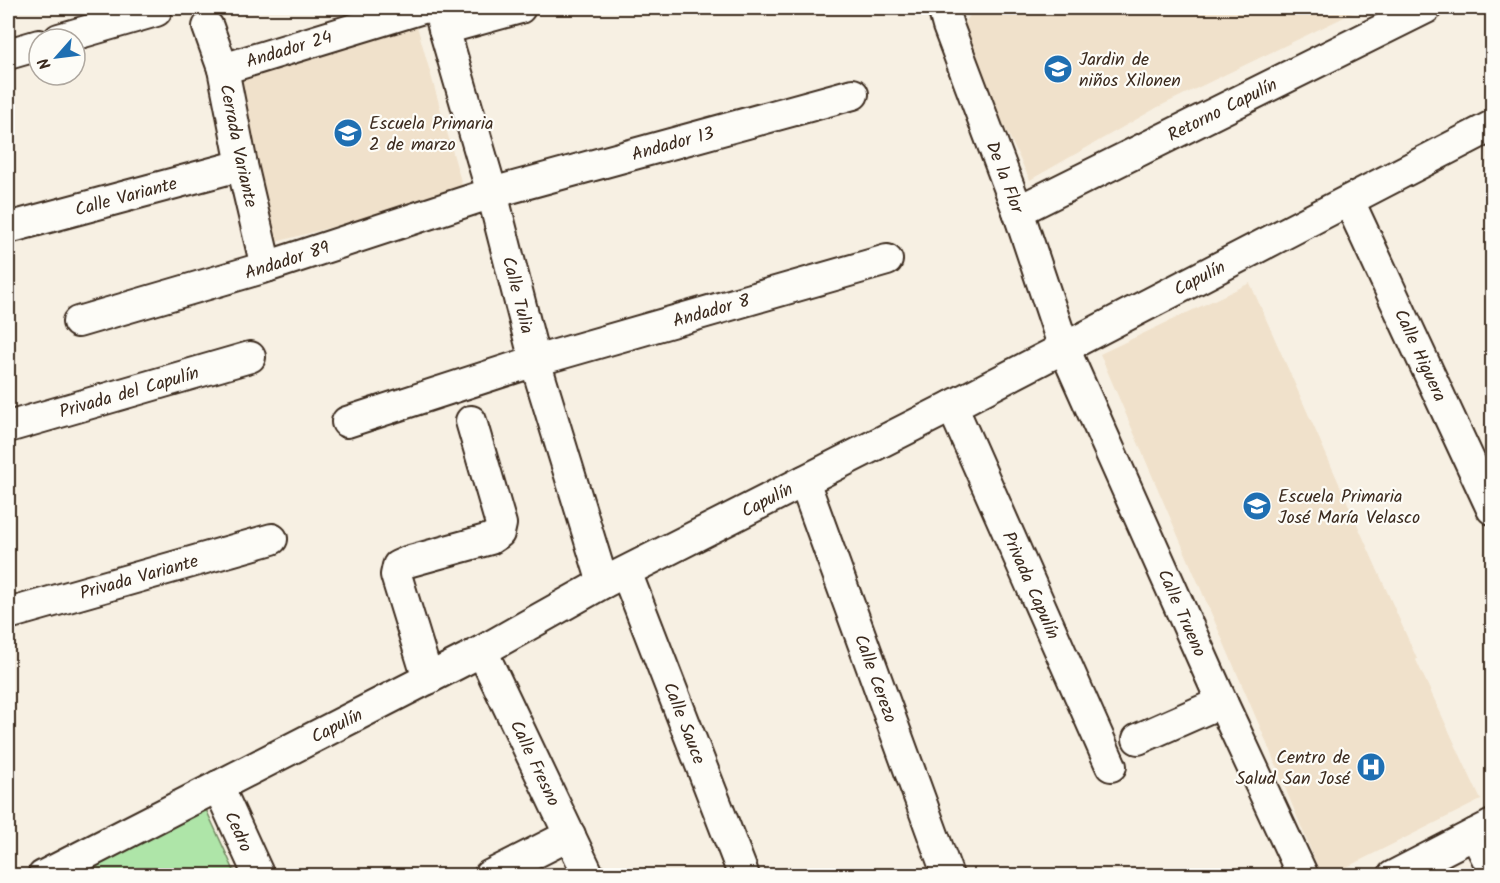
<svg xmlns="http://www.w3.org/2000/svg" width="1500" height="883" font-family="Kalam,sans-serif">
	<style>
		.built { fill: #f0e1cb }
		.green { fill: #aee5a8; stroke: #748863; stroke-width: 1.5 }
		.lines { fill: none; stroke-linecap: round; stroke-linejoin: round }
		.minor-casing { stroke: #3b2a1e; stroke-width: 34 }
		.minor { stroke: #fdfcf7; stroke-width: 30 }
		.labels { text-anchor: middle; stroke-width: 4.5; stroke-linejoin: round; paint-order: stroke }
		.street-label { font-size: 18px; fill: #3b2a1e; stroke: #fdfcf7 }
		.poi-label { font-size: 18px; fill: #3b2a1e; stroke: #fdfcf7; text-anchor: start }
	</style>
	<rect width="100%" height="100%" fill="#f7f0e3"/>
	<filter id="ink" filterUnits="userSpaceOnUse"><feTurbulence type="fractalNoise" baseFrequency=".0167" numOctaves="2"/><feDisplacementMap in="SourceGraphic" scale="12" xChannelSelector="R" yChannelSelector="G"/><feConvolveMatrix kernelMatrix="1 2 1 2 8 2 1 2 1" color-interpolation-filters="sRGB"/></filter>
	<g filter="url(#ink)">
		<g class="built">
			<path d="M975 8H1363L1158 107 1030 180 959 31Z"/>
			<path d="M417 26 464 192 276 242 233 73Z"/>
			<path d="M1250 283 1417 659 1416 660 1481 800 1331 875H1321L1263 734 1100 354Z"/>
		</g>
		<path class="green" d="M204 805 236 875 55 876Z"/>
		<g class="lines">
			<g class="minor-casing">
				<g id="minor">
					<path id="s1" d="M438 8 492 193 535 361 603 583"/>
					<path id="s2" d="M943 8 948 26 1018 211 1064 348 1222 702 1303 876"/>
					<path id="s3" d="M208 27 223 69 242 165 266 267"/>
					<path d="M444 29 520 8"/>
					<path d="M59 39 156 11"/>
					<path d="M8 54 39 45"/>
					<path id="s4" d="M223 69 423 8"/>
					<path id="s5" d="M1349 201 1492 509"/>
					<path id="s6" d="M1018 211 1426 8"/>
					<path id="s7" d="M8 228 242 165"/>
					<path id="s8" d="M78 322 266 267 492 193 853 94"/>
					<path id="s9" d="M952 406 1111 766"/>
					<path id="s10" d="M347 422 535 361 887 260"/>
					<path id="s11" d="M8 427 250 357"/>
					<path id="s12" d="M804 481 948 876"/>
					<path id="s13" d="M626 572 744 876"/>
					<path id="s14" d="M8 614 272 539"/>
					<path id="s15" d="M482 651 589 876"/>
					<path d="M428 679 396 575 398 566 407 562 490 539 499 533 501 524 471 421"/>
					<path d="M1138 739 1222 702"/>
					<path id="s16" d="M218 786 259 876"/>
					<path d="M1475 834 1492 868"/>
					<path id="s17" d="M43 876 482 651 603 583 952 406 1492 126"/>
					<path d="M489 876 570 835"/>
					<path d="M1393 876 1492 825"/>
				</g>
			</g>
			<use href="#minor" class="minor"/>
		</g>
	</g>
	<defs>
		<g id="school-disc" transform="scale(1.5)"><circle r="9.5" fill="#1f6fb2" stroke="#fdfcf7"/><path d="M0-5L7-2L0 1L-7-2ZM-4 1L0 2.5L4 1V4Q0 6-4 4Z" fill="#fff"/></g>
		<g id="hospital-disc" transform="scale(1.5)"><circle r="9.5" fill="#1f6fb2" stroke="#fdfcf7"/><path d="M-5-5h3v3.5h4V-5h3V5h-3V1.5h-4V5h-3Z" fill="#fff"/></g>
	</defs>
	<g fill-rule="evenodd">
		<use href="#school-disc" x="1058" y="69"/>
		<use href="#school-disc" x="348" y="133"/>
		<use href="#school-disc" x="1257" y="506"/>
		<use href="#hospital-disc" x="1371" y="767"/>
	</g>
	<g class="labels">
		<g class="street-label">
			<text dy="6" stroke="none"><textPath href="#s4" startOffset="69">Andador 24</textPath></text>
			<text dy="6" stroke="none"><textPath href="#s6" startOffset="228">Retorno Capulín</textPath></text>
			<text dy="6" stroke="none"><textPath href="#s8" startOffset="621">Andador 13</textPath></text>
			<text dy="6" stroke="none"><textPath href="#s3" startOffset="123">Cerrada Variante</textPath></text>
			<text dy="6" stroke="none"><textPath href="#s2" startOffset="180">De la Flor</textPath></text>
			<text dy="6" stroke="none"><textPath href="#s7" startOffset="122">Calle Variante</textPath></text>
			<text dy="6" stroke="none"><textPath href="#s8" startOffset="218">Andador 89</textPath></text>
			<text dy="6" stroke="none"><textPath href="#s17" startOffset="1302">Capulín</textPath></text>
			<text dy="6" stroke="none"><textPath href="#s1" startOffset="298">Calle Tulia</textPath></text>
			<text dy="6" stroke="none"><textPath href="#s10" startOffset="381">Andador 8</textPath></text>
			<text dy="6" stroke="none"><textPath href="#s5" startOffset="170">Calle Higuera</textPath></text>
			<text dy="6" stroke="none"><textPath href="#s11" startOffset="126">Privada del Capulín</textPath></text>
			<text dy="6" stroke="none"><textPath href="#s17" startOffset="816">Capulín</textPath></text>
			<text dy="6" stroke="none"><textPath href="#s14" startOffset="136">Privada Variante</textPath></text>
			<text dy="6" stroke="none"><textPath href="#s9" startOffset="196">Privada Capulín</textPath></text>
			<text dy="6" stroke="none"><textPath href="#s2" startOffset="651">Calle Trueno</textPath></text>
			<text dy="6" stroke="none"><textPath href="#s12" startOffset="210">Calle Cerezo</textPath></text>
			<text dy="6" stroke="none"><textPath href="#s13" startOffset="162">Calle Sauce</textPath></text>
			<text dy="6" stroke="none"><textPath href="#s17" startOffset="330">Capulín</textPath></text>
			<text dy="6" stroke="none"><textPath href="#s15" startOffset="124">Calle Fresno</textPath></text>
			<text dy="6" stroke="none"><textPath href="#s16" startOffset="50">Cedro</textPath></text>
		</g>
		<g class="poi-label">
			<text x="1079" y="65">Jardin de<tspan x="1079" dy="21">niños Xilonen</tspan></text>
			<text x="369" y="129">Escuela Primaria<tspan x="369" dy="21">2 de marzo</tspan></text>
			<text x="1278" y="502">Escuela Primaria<tspan x="1278" dy="21">José María Velasco</tspan></text>
			<text x="1350" y="763" text-anchor="end">Centro de<tspan x="1350" dy="21">Salud San José</tspan></text>
		</g>
	</g>
	<rect width="1500" height="883" fill="none" stroke="#fdfcf7" stroke-width="30"/>
	<rect x="15" y="15" width="1470" height="853" fill="none" stroke="#3b2a1e" stroke-width="2" filter="url(#ink)"/>
	<g transform="translate(57 57) rotate(242)"><circle r="28" fill="#fdfcf7" stroke="#afa8a0" stroke-width="1.5"/>
	<path d="M0-4.5L10 22L0 15L-10 22Z" fill="#1f6fb2"/>
	<text y="-9" font-size="16" font-weight="bold" text-anchor="middle" fill="#3b2a1e">N</text>
	</g>
</svg>
